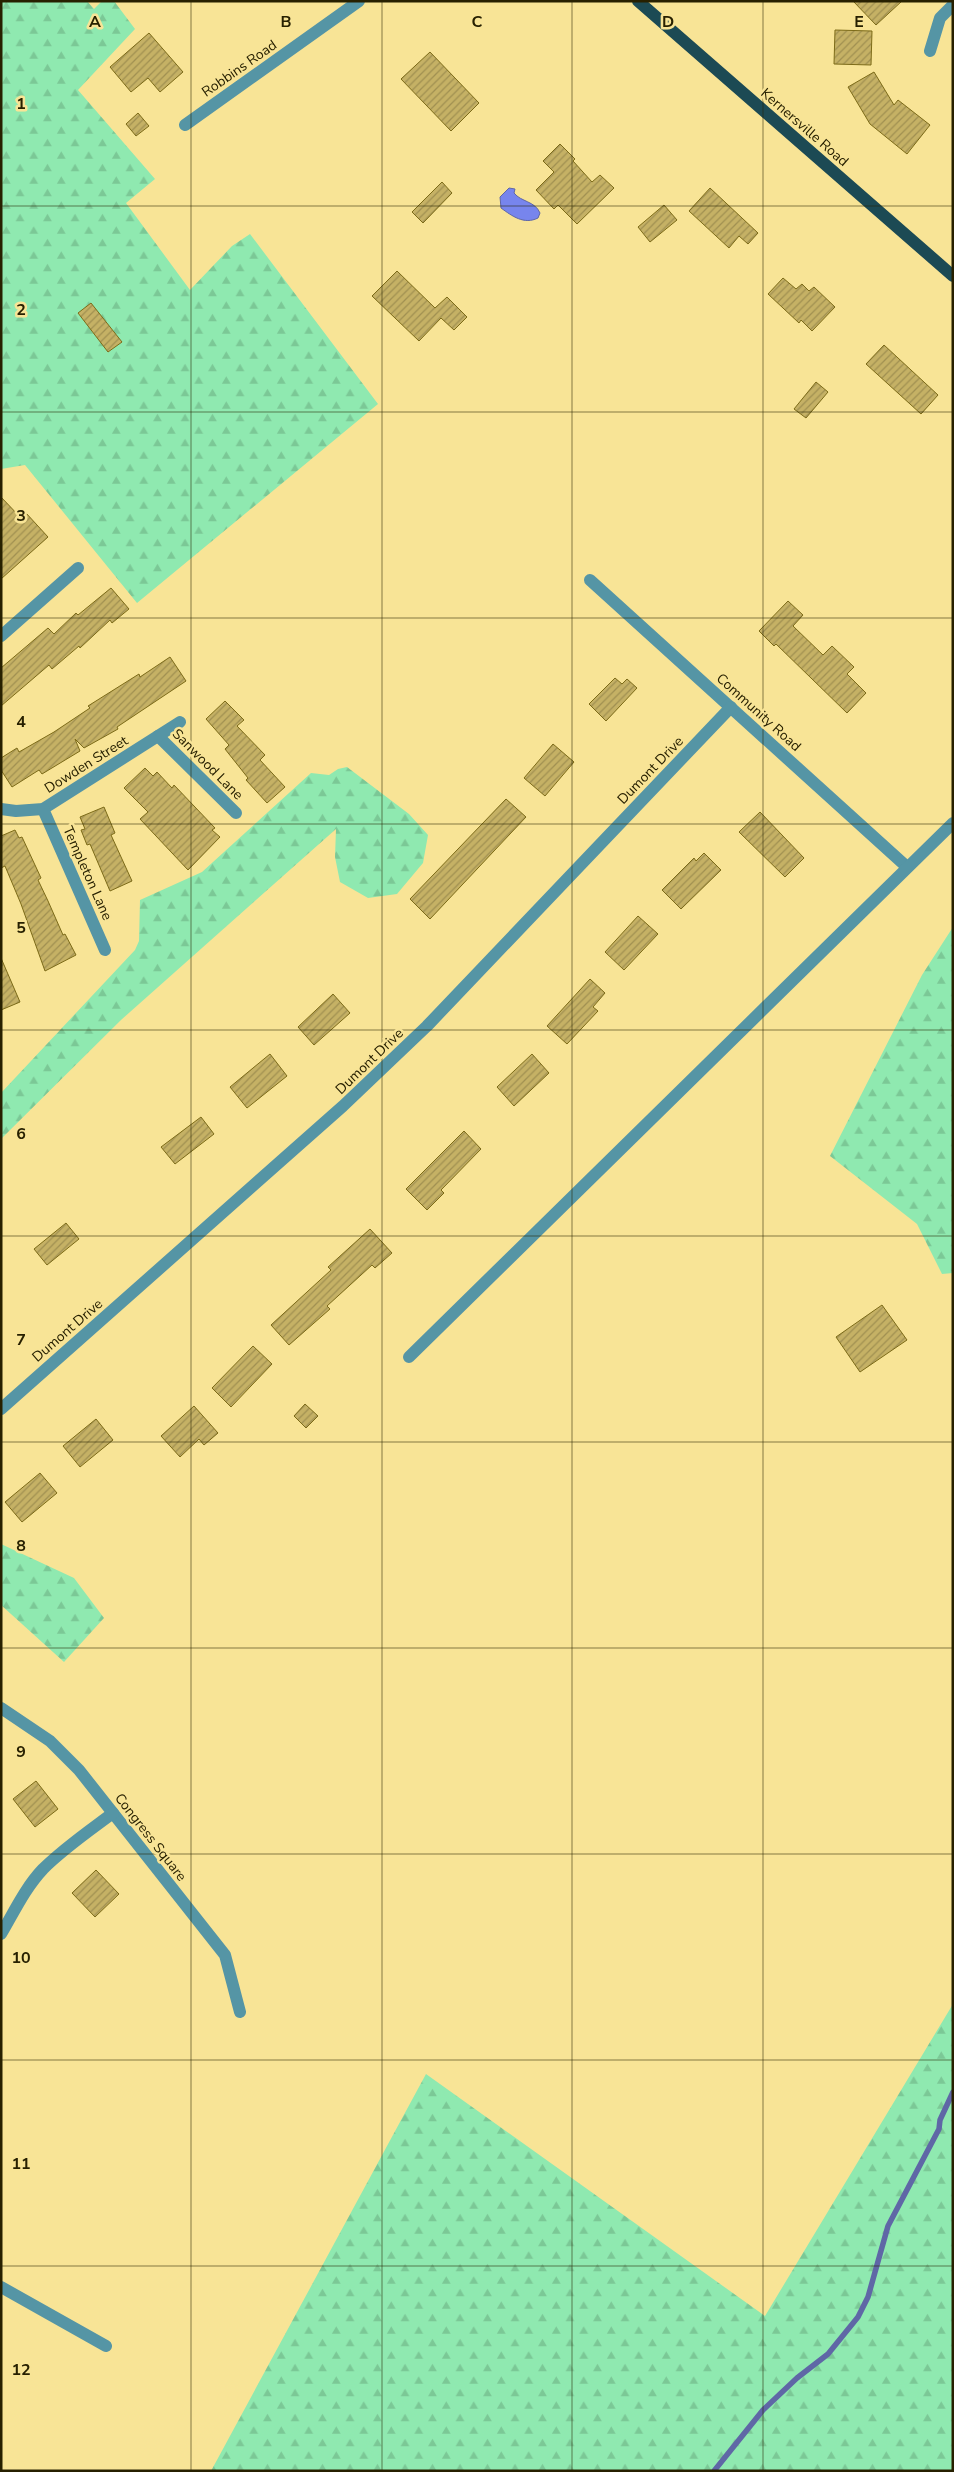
<svg xmlns="http://www.w3.org/2000/svg" width="954" height="2472" font-family="'Nunito Sans',sans-serif">
	<style>
		.forest { fill: url(#forest-firs) }
		.water { fill: #7785ed; stroke: #5f67a6 }
		.lines { fill: none; stroke-linecap: round; stroke-linejoin: round }
		.stream { stroke: #5f67a6; stroke-width: 5.5 }
		.building { fill: url(#building-hatch); stroke: #7d6b18 }
		.minor { stroke: #5595a5; stroke-width: 12 }
		.major { stroke: #1c4a54; stroke-width: 12 }
		.grid { fill: none; stroke: #272000; stroke-width: 1; stroke-opacity: 0.55 }
		.labels { text-anchor: middle; stroke-width: 5; stroke-linejoin: round; paint-order: stroke }
		.street-label { font-size: 14px; fill: #272000; stroke: #f8e496 }
		.grid-label { font-size: 16px; text-anchor: middle; font-weight: bold; fill: #272000; stroke: #f8e496; stroke-width: 5; stroke-linejoin: round; paint-order: stroke }
	</style>
	<defs>
		<pattern id="forest-firs" width="22" height="20" patternUnits="userSpaceOnUse" patternTransform="scale(1.25)"><rect width="22" height="20" fill="#8fe9b0"/><path d="M5 1l3.5 6h-7zM16 11l3.5 6h-7z" fill="#7bc896"/></pattern>
		<pattern id="building-hatch" width="6" height="6" patternUnits="userSpaceOnUse" patternTransform="scale(1.25)"><rect width="6" height="6" fill="#c5b165"/><path d="M-1 1l2-2M0 6l6-6M5 7l2-2" fill="none" stroke="#a09051"/></pattern>
	</defs>
	<rect width="100%" height="100%" fill="#f8e496"/>
	<g class="forest">
		<path d="M1 1H87L94 9 102 1H114L135 29 78 90 155 179 126 203 190 290 232 246 250 234 378 404 137 603 25 465 1 469Z"/>
		<path d="M347 767 409 814 428 835 423 863 397 894 368 898 340 882 335 857 336 829 121 1020 1 1139V1093L135 950 139 941 140 900 202 872 311 773 329 775 338 769Z"/>
		<path d="M953 927V1273L942 1274 917 1224 830 1156 922 975Z"/>
		<path d="M1 1544 74 1578 104 1618 64 1662 1 1605Z"/>
		<path d="M953 2004V2471H211L426 2074 765 2316Z"/>
	</g>
	<path class="water" d="M509 188 515 189 514 193C521 202 535 201 540 213L538 218C524 225 512 216 501 208L500 197Z"/>
	<g class="lines">
		<path class="stream" d="M714 2471 763 2410 797 2378 828 2354 858 2317 868 2297 888 2226 939 2129 940 2120 953 2092"/>
	</g>
	<g class="building">
		<path d="M853 1H902L876 25Z"/>
		<path d="M835 30 872 31 871 65 834 64Z"/>
		<path d="M149 33 183 72 160 92 148 78 131 92 110 67Z"/>
		<path d="M430 52 479 103 451 131 401 79Z"/>
		<path d="M874 72 894 105 898 100 930 125 907 154 870 124 848 87Z"/>
		<path d="M138 113 149 126 136 136 126 124Z"/>
		<path d="M560 144 575 159 573 161 592 182 600 175 614 188 577 224 558 205 554 209 536 190 554 172 543 161Z"/>
		<path d="M442 182 452 193 423 223 412 212Z"/>
		<path d="M710 188 758 233 748 244 739 236 729 248 689 211Z"/>
		<path d="M664 205 677 220 650 242 638 227Z"/>
		<path d="M397 271 435 308 447 297 467 317 454 330 441 318 419 341 372 296Z"/>
		<path d="M783 278 796 289 802 284 809 291 814 287 835 307 812 331 801 320 799 323 768 294Z"/>
		<path d="M91 303 122 342 108 352 78 313Z"/>
		<path d="M884 345 938 395 921 414 866 364Z"/>
		<path d="M816 382 828 392 806 418 794 409Z"/>
		<path d="M1 497 21 518 26 513 48 537 1 579Z"/>
		<path d="M111 588 129 609 112 623 110 620 80 648 79 646 52 669 49 665 1 706V668L48 628 54 634 76 613 78 615Z"/>
		<path d="M788 601 803 615 793 626 823 655 832 646 854 667 847 674 866 693 847 713 776 644 774 646 759 631Z"/>
		<path d="M170 657 186 681 117 727 118 729 84 748 75 739 80 751 42 774 39 770 12 787 1 770V758L17 748 19 752 54 732 90 708 88 706 139 674 140 677Z"/>
		<path d="M615 678 622 684 627 679 637 688 606 721 589 704Z"/>
		<path d="M225 701 244 720 237 726 265 755 260 760 285 787 267 803 246 780 248 778 225 749 229 745 206 719Z"/>
		<path d="M553 744 574 762 545 796 524 778Z"/>
		<path d="M145 768 153 776 157 772 172 788 174 785 215 828 212 830 220 837 188 870 140 819 148 812 124 788Z"/>
		<path d="M506 799 526 817 430 919 410 899Z"/>
		<path d="M104 807 115 833 111 835 132 881 110 891 90 844 87 845 81 830 85 829 80 817Z"/>
		<path d="M760 812 804 858 785 877 739 832Z"/>
		<path d="M15 830 19 838 22 837 41 878 38 880 48 901 63 935 65 934 76 955 45 971 21 904 5 866 1 868V836Z"/>
		<path d="M704 853 721 870 681 909 662 890 694 858 696 861Z"/>
		<path d="M638 916 658 934 624 970 605 952Z"/>
		<path d="M1 958 20 1002 1 1010Z"/>
		<path d="M590 979 605 993 593 1007 598 1011 567 1044 547 1026Z"/>
		<path d="M333 994 350 1013 314 1045 298 1027Z"/>
		<path d="M270 1054 287 1076 247 1108 230 1087Z"/>
		<path d="M532 1054 549 1073 514 1106 497 1087Z"/>
		<path d="M201 1117 214 1134 175 1164 161 1147Z"/>
		<path d="M464 1131 481 1149 441 1190 444 1193 427 1210 406 1189Z"/>
		<path d="M66 1223 79 1239 47 1265 34 1249Z"/>
		<path d="M370 1229 392 1253 375 1268 372 1265 327 1306 330 1309 289 1345 271 1325 331 1270 328 1267Z"/>
		<path d="M882 1305 907 1340 860 1372 836 1337Z"/>
		<path d="M253 1346 272 1364 231 1407 212 1388Z"/>
		<path d="M305 1404 318 1416 306 1428 294 1416Z"/>
		<path d="M194 1406 218 1433 204 1445 199 1439 180 1457 161 1436Z"/>
		<path d="M96 1419 113 1440 80 1467 63 1446Z"/>
		<path d="M40 1473 57 1493 22 1522 5 1502Z"/>
		<path d="M36 1781 58 1809 35 1827 13 1799Z"/>
		<path d="M96 1870 119 1894 95 1917 72 1893Z"/>
	</g>
	<g class="lines">
		<g class="minor">
			<path d="M930 51 940 18 953 5"/>
			<path d="M185 125 359 1"/>
			<path d="M590 580 907 867"/>
			<path d="M1 636 78 568"/>
			<path d="M158 736 236 813"/>
			<path d="M1 809 16 811 43 809 180 722"/>
			<path d="M43 809 105 950"/>
			<path d="M409 1357 953 823"/>
			<path d="M1 1409 343 1106 427 1026 731 707"/>
			<path d="M1 1708 50 1741 79 1770 225 1955 240 2012"/>
			<path d="M1 1934C14 1912 25 1888 43 1869 64 1848 89 1831 113 1813"/>
			<path d="M1 2287 106 2346"/>
		</g>
		<path class="major" d="M638 1 953 276"/>
	</g>
	<path class="grid" d="M191 1V2471M382 1V2471M572 1V2471M763 1V2471M1 206H953M1 412H953M1 618H953M1 824H953M1 1030H953M1 1236H953M1 1442H953M1 1648H953M1 1854H953M1 2060H953M1 2266H953"/>
	<g class="labels">
		<g class="street-label">
			<text transform="translate(239 68) rotate(-35)" y="5">Robbins Road</text>
			<text transform="translate(805 127) rotate(41)" y="5">Kernersville Road</text>
			<text transform="translate(759 712) rotate(42)" y="5">Community Road</text>
			<text transform="translate(86 764) rotate(-32)" y="5">Dowden Street</text>
			<text transform="translate(208 764) rotate(45)" y="5">Sanwood Lane</text>
			<text transform="translate(650 770) rotate(-46)" y="5">Dumont Drive</text>
			<text transform="translate(88 873) rotate(66)" y="5">Templeton Lane</text>
			<text transform="translate(369 1061) rotate(-44)" y="5">Dumont Drive</text>
			<text transform="translate(67 1330) rotate(-41)" y="5">Dumont Drive</text>
			<text transform="translate(151 1837) rotate(52)" y="5">Congress Square</text>
		</g>
	</g>
	<g class="grid-label">
		<text x="95" y="27">A</text>
		<text x="286" y="27">B</text>
		<text x="477" y="27">C</text>
		<text x="668" y="27">D</text>
		<text x="859" y="27">E</text>
		<text x="21" y="109">1</text>
		<text x="21" y="315">2</text>
		<text x="21" y="521">3</text>
		<text x="21" y="727">4</text>
		<text x="21" y="933">5</text>
		<text x="21" y="1139">6</text>
		<text x="21" y="1345">7</text>
		<text x="21" y="1551">8</text>
		<text x="21" y="1757">9</text>
		<text x="21" y="1963">10</text>
		<text x="21" y="2169">11</text>
		<text x="21" y="2375">12</text>
	</g>
	<rect width="954" height="2472" fill="none" stroke="#272000" stroke-width="5"/>
</svg>
